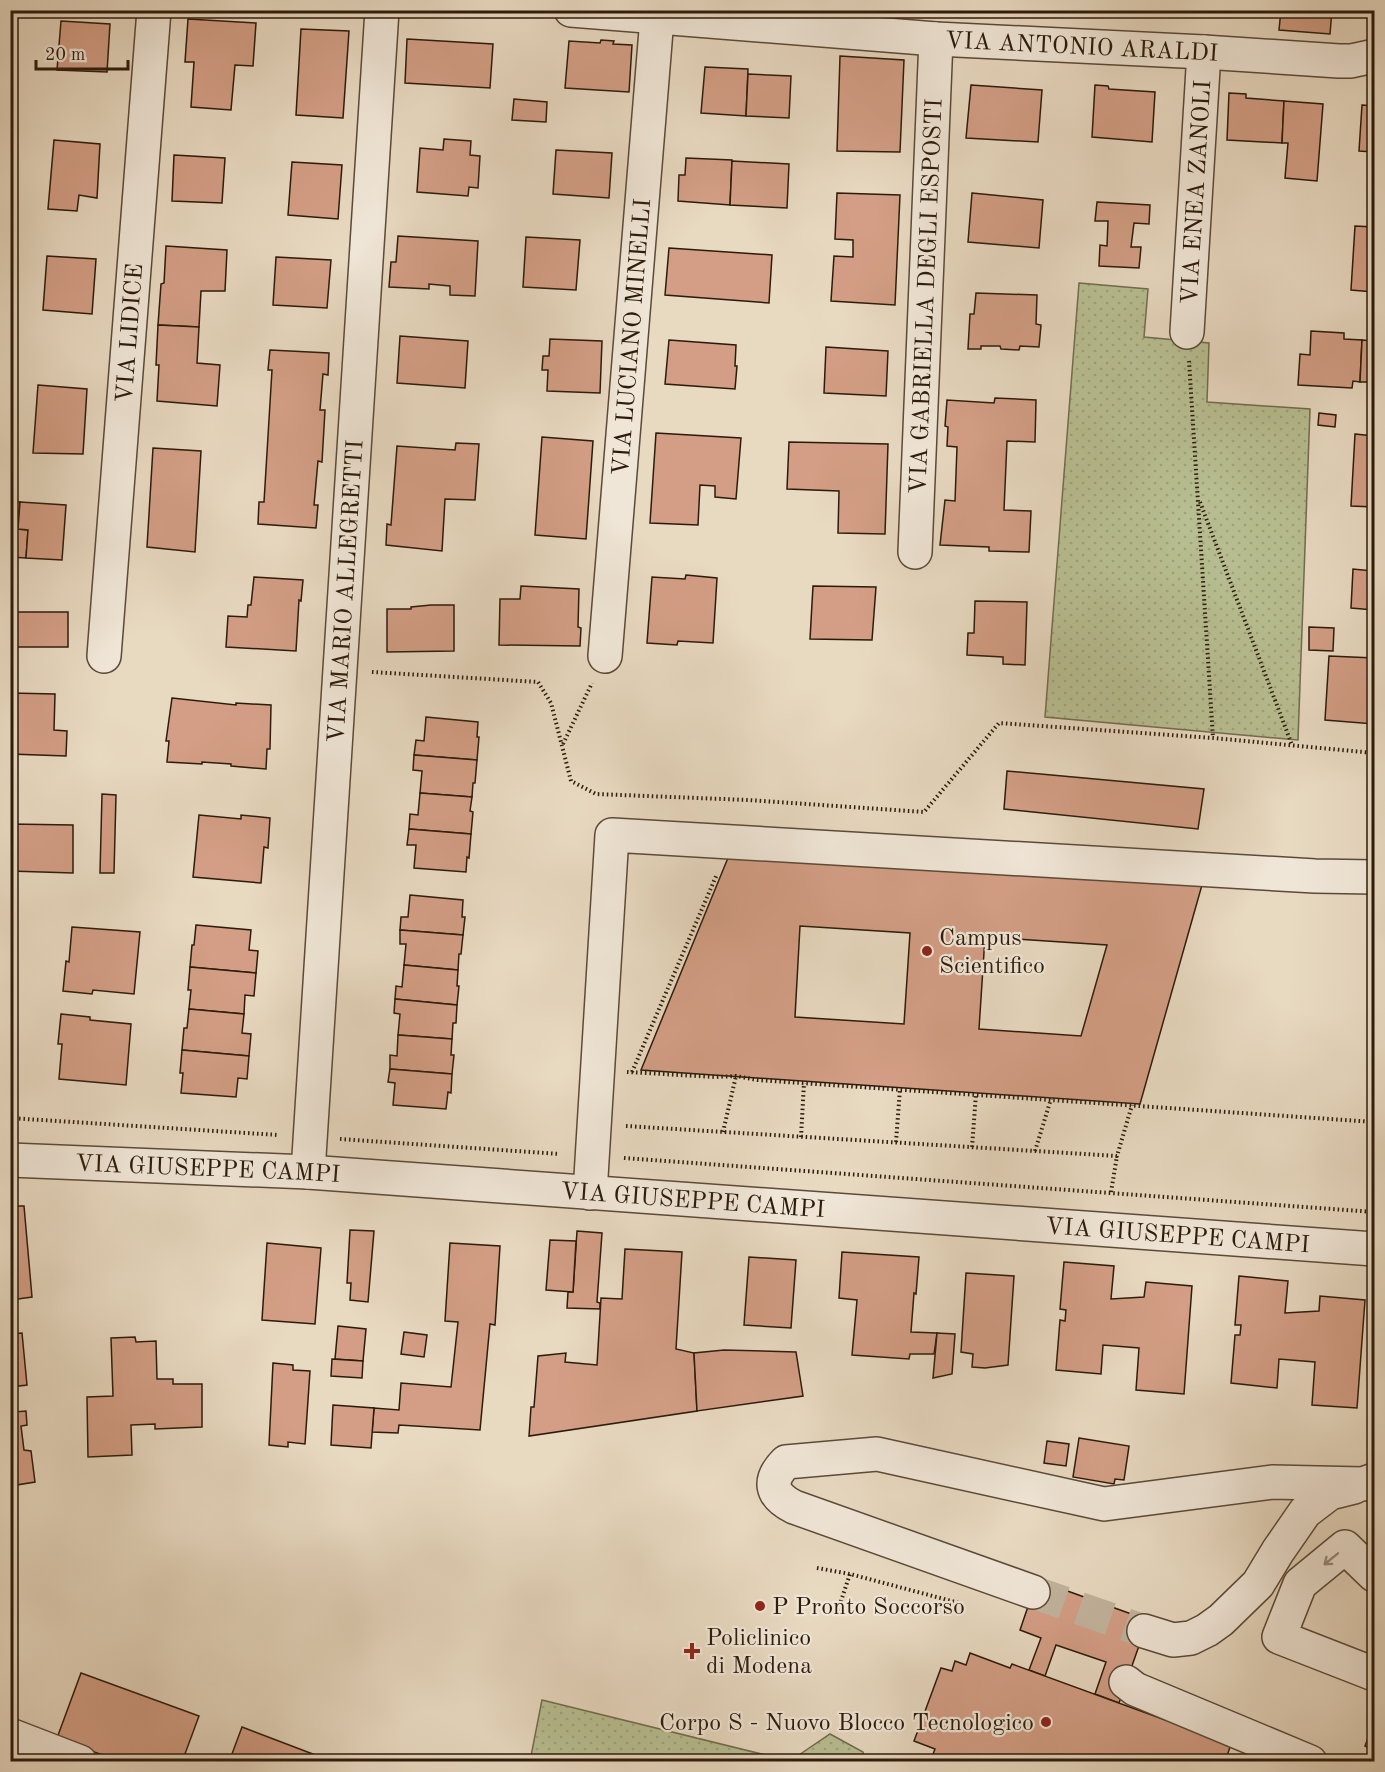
<svg xmlns="http://www.w3.org/2000/svg" width="1385" height="1772" font-family="'Old Standard TT',serif">
	<style>
		.park { fill: url(#park-dots); stroke: #726d4e; stroke-width: 1.5 }
		.building { fill: #d39e85; stroke: #2c1b0b; stroke-width: 1.5; fill-rule: evenodd }
		.lines { fill: none; stroke-linecap: round; stroke-linejoin: round }
		.minor-tunnel { stroke: #c2b39d; stroke-width: 33; stroke-dasharray: 33 16; stroke-linecap: butt }
		.minor-casing { stroke: #5b4a38; stroke-width: 36 }
		.path { stroke: #2c1b0b; stroke-width: 4; stroke-dasharray: 1.5 3; stroke-linecap: butt }
		.minor { stroke: #f0e6d7; stroke-width: 33 }
		.oneway { stroke: #988b7b }
		.poi-dot { fill: #8f2418; stroke: #f0e6d7; stroke-width: 2 }
		.labels { text-anchor: middle; stroke-width: 4.5; stroke-linejoin: round; paint-order: stroke }
		.street-label { font-size: 24px; fill: #2c1b0b; stroke: #f0e6d7 }
		.poi-label { font-size: 24px; fill: #2c1b0b; stroke: #f0e6d7; text-anchor: start }
	</style>
	<defs>
		<pattern id="park-dots" width="8" height="8" patternUnits="userSpaceOnUse" patternTransform="scale(1.5)"><rect width="8" height="8" fill="#b8bf92"/><path d="M2 2h.1M6 6h.1" fill="none" stroke="#9ea47d" stroke-width="1.8" stroke-linecap="round"/></pattern>
	</defs>
	<rect width="100%" height="100%" fill="#e8d9c1"/>
	<filter id="stains"><feTurbulence type="fractalNoise" baseFrequency=".00333" numOctaves="4"/><feColorMatrix values="0 0 0 0 .2 0 0 0 0 .09 0 0 0 0 .02 0 0 0 .5 -.17"/></filter>
	<radialGradient id="worn" r=".72"><stop offset=".6" stop-color="#630" stop-opacity="0"/><stop offset="1" stop-color="#630" stop-opacity=".3"/></radialGradient>
	<g class="park">
		<path d="M1079 283 1148 289 1144 337 1209 343 1207 402 1310 409 1298 740 1045 717Z"/>
		<path d="M542 1700 790 1761 830 1734 863 1752 865 1761H530Z"/>
	</g>
	<g class="building">
		<path d="M1281 10H1332L1330 34 1279 30Z"/>
		<path d="M188 19 256 23 253 66 235 65 231 110 191 107 194 62H185Z"/>
		<path d="M61 21 110 24 107 72 57 70Z"/>
		<path d="M301 29 349 31 343 118 296 115Z"/>
		<path d="M407 39 493 44 490 88 405 83Z"/>
		<path d="M601 40 614 41 613 44 632 45 629 92 565 88 569 41 600 43Z"/>
		<path d="M840 56 904 60 900 152 837 151Z"/>
		<path d="M705 67 748 69 746 116 701 113Z"/>
		<path d="M748 74 791 76 789 118 746 116Z"/>
		<path d="M971 85 1042 90 1038 142 966 138Z"/>
		<path d="M1095 85 1108 86 1109 89 1155 92 1152 142 1092 137Z"/>
		<path d="M1229 93 1246 94V98L1284 101 1282 143 1227 140Z"/>
		<path d="M514 99 547 102 546 122 512 120Z"/>
		<path d="M1284 101 1323 104 1317 181 1285 178 1288 143H1282Z"/>
		<path d="M1362 105 1374 106V152L1359 151Z"/>
		<path d="M444 139 471 141 470 155 480 156 478 188 469 187 468 196 417 192 420 148 443 150Z"/>
		<path d="M54 140 100 144 97 198 79 195 77 211 48 209Z"/>
		<path d="M556 150 612 153 609 198 553 194Z"/>
		<path d="M174 155 225 158 222 203 172 201Z"/>
		<path d="M686 158 732 160 730 205 678 201 679 175H685Z"/>
		<path d="M732 161 789 164 787 208 730 205Z"/>
		<path d="M292 162 342 165 338 219 288 215Z"/>
		<path d="M837 193 900 195 895 305 831 301 834 256 853 257V240L835 239Z"/>
		<path d="M972 193 1043 200 1039 248 968 242Z"/>
		<path d="M1097 202 1150 205 1149 224 1134 223 1131 247H1141L1139 268 1099 266 1100 245 1107 246 1108 221H1095Z"/>
		<path d="M1355 226 1374 227V292L1351 290Z"/>
		<path d="M398 236 478 241 475 296 450 295V286L429 284V289L389 287 391 262H396Z"/>
		<path d="M526 237 580 240 576 290 523 287Z"/>
		<path d="M166 246 227 250 225 291H201L199 327 158 325 161 284 164 283Z"/>
		<path d="M669 248 772 255 769 303 665 295Z"/>
		<path d="M47 256 96 259 92 314 43 310Z"/>
		<path d="M276 257 331 260 327 308 273 305Z"/>
		<path d="M976 293 1037 295 1036 324 1041 325 1039 347 1020 346 1019 350 1001 349 1000 346H981V349H968L970 314H974Z"/>
		<path d="M158 325 199 327 197 363 220 365 217 406 157 401 159 365H156Z"/>
		<path d="M1311 331 1344 333V339L1362 340 1360 382 1353 381 1352 388 1298 385 1300 354 1310 355Z"/>
		<path d="M400 336 468 341 465 388 397 383Z"/>
		<path d="M550 339 602 341 600 393 547 391 548 370H542L543 356H549Z"/>
		<path d="M669 340 736 345 735 366H737L735 389 665 384Z"/>
		<path d="M1362 340 1374 341V392H1372L1371 382H1360Z"/>
		<path d="M826 347 888 351 886 396 824 393Z"/>
		<path d="M270 350 329 353 328 375 323 374 320 410H325L322 462 318 461 314 505H318L316 528 258 524 259 502H264L272 370H268Z"/>
		<path d="M38 385 87 389 83 454 33 453Z"/>
		<path d="M995 398 1036 400 1035 442 1007 441 1004 510 1031 511 1029 552 989 551V547L940 545 945 500 955 501 957 447 947 446 948 427 945 426 947 400 994 403Z"/>
		<path d="M1319 413 1336 415 1335 427 1318 425Z"/>
		<path d="M656 433 741 438 736 499 715 497V486L700 485 698 525 650 523Z"/>
		<path d="M1355 434 1374 436V507L1351 506Z"/>
		<path d="M542 437 593 441 586 539 535 535Z"/>
		<path d="M789 442 888 444 885 534 838 533 839 491 787 489Z"/>
		<path d="M456 443 479 444 475 500 445 499 442 551 386 545 387 524 391 525 397 446 455 450Z"/>
		<path d="M153 448 201 451 195 552 147 547Z"/>
		<path d="M10 501 20 502 18 529 28 530 26 558 10 557Z"/>
		<path d="M20 502 66 505 62 560 26 558 28 530 18 529Z"/>
		<path d="M1374 554V610L1351 608 1353 569 1373 571Z"/>
		<path d="M686 575 717 578 713 643 678 641 677 645 647 643 652 577 685 579Z"/>
		<path d="M254 577 303 580 301 601 299 600 296 651 226 647 228 616 247 617 248 605H251Z"/>
		<path d="M521 586 579 589 578 627 581 628 580 646 499 645 500 599H520Z"/>
		<path d="M813 586 876 587 872 640 810 639Z"/>
		<path d="M975 601 1027 602 1025 665 1003 664V657L967 655 968 633H974Z"/>
		<path d="M431 605H454V651L387 652V609H411V607Z"/>
		<rect x="10" y="612" width="58" height="35"/>
		<path d="M1309 627 1334 628 1333 651 1309 650Z"/>
		<path d="M1329 656 1374 658V724L1325 720Z"/>
		<path d="M10 693 55 694 54 730 67 731 66 756 10 754Z"/>
		<path d="M172 698 236 705V703L271 705 270 749H267L266 769 231 766V764L202 762V764L167 762 169 741H166Z"/>
		<path d="M426 717 478 722 477 737H479L477 760 414 755 416 740 424 741Z"/>
		<path d="M414 755 477 760 475 783H473L472 797 420 793 422 771 413 770Z"/>
		<path d="M1007 771 1204 789 1198 829 1004 809Z"/>
		<path d="M420 793 472 797 470 811 473 812 471 834 409 829 410 814 418 815Z"/>
		<path d="M102 794 116 795 114 873H100Z"/>
		<path d="M199 815 241 819V815L270 818 268 848 264 847 261 883 193 877Z"/>
		<path d="M10 824 73 825V873L10 871Z"/>
		<path d="M409 829 471 834 469 858 467 857 466 872 414 868 416 845H407Z"/>
		<path d="M730 853 1202 885 1140 1104 641 1070ZM800 926 910 933 904 1024 795 1017ZM985 937 1107 945 1081 1036 979 1029Z"/>
		<path d="M410 895 463 900 462 917H465L463 935 400 930 401 917H408Z"/>
		<path d="M196 925 251 930 249 950 258 951 256 973 190 967 192 945H194Z"/>
		<path d="M72 927 140 932 134 994 93 990 92 994 63 991 66 961 69 962Z"/>
		<path d="M400 930 463 935 461 954H459L458 970 404 965 406 944H400Z"/>
		<path d="M404 965 458 970 457 986H459L457 1005 395 999 396 986 402 987Z"/>
		<path d="M190 967 256 973 254 996 245 995 244 1014 189 1009 191 990H188Z"/>
		<path d="M395 999 457 1005 456 1023H453L452 1039 398 1035 400 1014 394 1013Z"/>
		<path d="M189 1009 244 1014 242 1033 251 1034 249 1056 182 1050 184 1028H187Z"/>
		<path d="M61 1014 90 1017V1020L131 1024 126 1085 59 1079 62 1044H58Z"/>
		<path d="M398 1035 452 1039 451 1055H454L452 1074 390 1069V1055L397 1056Z"/>
		<path d="M182 1050 249 1056 247 1079 238 1078 236 1097 181 1093 183 1073H180Z"/>
		<path d="M390 1069 452 1074 451 1093 448 1092 446 1109 393 1105 395 1083 388 1082Z"/>
		<path d="M10 1206H24L32 1297 11 1300Z"/>
		<path d="M350 1230 374 1231 368 1302 350 1300 351 1283H347Z"/>
		<path d="M577 1231 602 1233 597 1302 600 1303V1309L567 1308 568 1292H573Z"/>
		<path d="M550 1240 576 1241 573 1292 546 1290Z"/>
		<path d="M267 1243 321 1248 315 1324 262 1320Z"/>
		<path d="M450 1243 500 1246 495 1325 490 1324 480 1430 399 1425 398 1433 372 1432 374 1408 399 1410 401 1383 451 1387 458 1322 445 1321Z"/>
		<path d="M625 1249 682 1252 676 1349 694 1353 697 1411 529 1436 531 1407H534L538 1356 566 1353 565 1362 597 1365 601 1298 622 1299Z"/>
		<path d="M842 1252 919 1257 916 1294 914 1293 911 1332 937 1333 934 1354H910L909 1359 852 1355 857 1300 839 1298Z"/>
		<path d="M749 1257 796 1260 791 1328 744 1325Z"/>
		<path d="M1064 1262 1114 1266 1111 1299 1144 1297 1146 1282 1192 1286 1184 1394 1136 1390 1139 1348 1103 1345 1101 1374 1056 1370 1060 1320 1065 1321 1066 1310 1060 1309Z"/>
		<path d="M966 1273 1014 1276 1008 1365 985 1368 972 1367 973 1354 961 1352Z"/>
		<path d="M1239 1276 1288 1281 1285 1313 1319 1311 1320 1296 1365 1300 1357 1408 1312 1405 1315 1362 1279 1359 1277 1388 1231 1383 1235 1335H1240L1241 1325H1235Z"/>
		<path d="M338 1326 366 1329 363 1361 335 1359Z"/>
		<path d="M404 1332 427 1335 424 1357 401 1354Z"/>
		<path d="M22 1333 27 1385 11 1387 14 1412 26 1411 27 1425 21 1426 24 1450 31 1451 35 1482 10 1486V1334Z"/>
		<path d="M937 1333 955 1334 952 1374 933 1378Z"/>
		<path d="M135 1337 136 1342 156 1341 157 1379H173V1384H202V1427L155 1429V1424L131 1425 132 1455 88 1457 87 1397 113 1396 111 1338Z"/>
		<path d="M724 1350 796 1352 803 1396 697 1411 694 1353Z"/>
		<path d="M332 1359 363 1361 362 1378 331 1376Z"/>
		<path d="M273 1363 293 1365V1370L310 1371 305 1444 288 1442V1447L269 1445Z"/>
		<path d="M333 1405 374 1408 371 1448 331 1445Z"/>
		<path d="M1079 1438 1129 1446 1124 1480 1115 1479 1114 1484 1073 1477Z"/>
		<path d="M1047 1441 1069 1444 1066 1466 1044 1463Z"/>
		<path d="M1037 1580 1148 1620 1119 1703 1095 1694 1106 1662 1056 1645 1045 1676 1029 1670 1041 1638 1020 1630Z"/>
		<path d="M970 1653 1010 1668 1012 1664 1231 1744 1226 1759 1234 1762H930L935 1749 914 1741 941 1668 952 1671 955 1661 966 1665Z"/>
		<path d="M81 1673 199 1716 182 1762H121L57 1738Z"/>
		<path d="M1374 1721V1750L1365 1746Z"/>
		<path d="M242 1727 318 1756 316 1762H229Z"/>
	</g>
	<g class="lines">
		<path class="minor-tunnel" d="M1033 1592 1144 1631"/>
		<g class="minor-casing">
			<g id="minor">
				<path id="s1" d="M571 10 936 39 1204 52 1339 61H1351L1374 56"/>
				<path id="s2" d="M1187 332 1204 52"/>
				<path id="s3" d="M915 552 936 39"/>
				<path id="s4" d="M104 656 154 10"/>
				<path id="s5" d="M605 656 657 18"/>
				<path id="s6" d="M10 1160 308 1172 1374 1249"/>
				<path id="s7" d="M308 1172 382 10"/>
				<path d="M590 1193 612 835 1315 876 1374 877"/>
				<path d="M1374 1575 1345 1547 1300 1584 1279 1637 1374 1674"/>
				<path d="M1033 1592 794 1507C770 1495 768 1480 786 1462L877 1454 1104 1504 1272 1482 1363 1484 1374 1480"/>
				<path d="M1144 1631 1173 1640 1191 1638 1207 1630 1221 1620 1258 1584 1278 1551 1305 1512 1330 1493 1354 1487"/>
				<path d="M1126 1682 1135 1689 1310 1762"/>
				<path d="M10 1735 80 1762"/>
			</g>
		</g>
		<g class="path">
			<path d="M1189 361 1213 738"/>
			<path d="M1200 502 1292 745"/>
			<path d="M372 672 538 682 551 703 571 781 596 794 748 800 924 812 999 723 1213 738 1374 753"/>
			<path d="M563 744 592 683"/>
			<path d="M627 1072 715 1077 736 1076 757 1080 1374 1122"/>
			<path d="M632 1072 717 874"/>
			<path d="M10 1118 278 1135"/>
			<path d="M626 1126 1117 1156 1132 1105"/>
			<path d="M723 1132 736 1076"/>
			<path d="M801 1137 804 1083"/>
			<path d="M340 1139 560 1154"/>
			<path d="M896 1142 900 1089"/>
			<path d="M972 1147 976 1094"/>
			<path d="M1035 1151 1051 1099"/>
			<path d="M624 1158 1374 1212"/>
			<path d="M1111 1192 1117 1156"/>
			<path d="M817 1568 850 1574 959 1603"/>
			<path d="M838 1610 850 1574"/>
		</g>
		<use href="#minor" class="minor"/>
	</g>
	<defs><path id="oneway-shaft" d="M-6 0H5M1.5-3L5.5 0L1.5 3" fill="none" stroke-width="1.6" stroke-linecap="round" stroke-linejoin="round" transform="scale(1.5)"/></defs>
	<use class="oneway" href="#oneway-shaft" transform="translate(1331 1559) rotate(141)"/>
	<g class="poi-dot">
		<circle cx="927" cy="951" r="6"/>
		<circle cx="760" cy="1606" r="6"/>
		<path d="M689 1642h6v6h6v6h-6v6h-6v-6h-6v-6h6z"/>
		<circle cx="1046" cy="1722" r="6"/>
	</g>
	<g class="labels">
		<g class="street-label">
			<text dy="8" stroke="none"><textPath href="#s1" startOffset="512">VIA ANTONIO ARALDI</textPath></text>
			<text dy="8" stroke="none"><textPath href="#s2" startOffset="140">VIA ENEA ZANOLI</textPath></text>
			<text dy="8" stroke="none"><textPath href="#s3" startOffset="256">VIA GABRIELLA DEGLI ESPOSTI</textPath></text>
			<text dy="8" stroke="none"><textPath href="#s4" startOffset="324">VIA LIDICE</textPath></text>
			<text dy="8" stroke="none"><textPath href="#s5" startOffset="320">VIA LUCIANO MINELLI</textPath></text>
			<text dy="8" stroke="none"><textPath href="#s7" startOffset="582">VIA MARIO ALLEGRETTI</textPath></text>
			<text dy="8" stroke="none"><textPath href="#s6" startOffset="198">VIA GIUSEPPE CAMPI</textPath></text>
			<text dy="8" stroke="none"><textPath href="#s6" startOffset="684">VIA GIUSEPPE CAMPI</textPath></text>
			<text dy="8" stroke="none"><textPath href="#s6" startOffset="1170">VIA GIUSEPPE CAMPI</textPath></text>
		</g>
		<g class="poi-label">
			<text x="939" y="945">Campus<tspan x="939" dy="28">Scientifico</tspan></text>
			<text x="772" y="1614">P Pronto Soccorso</text>
			<text x="706" y="1645">Policlinico<tspan x="706" dy="28">di Modena</tspan></text>
			<text x="1034" y="1730" text-anchor="end">Corpo S - Nuovo Blocco Tecnologico</text>
		</g>
	</g>
	<rect width="1385" height="1772" fill="none" stroke="#e8d9c1" stroke-width="36"/>
	<rect x="12" y="12" width="1361" height="1748" fill="none" stroke="#2c1b0b" stroke-width="3"/>
	<rect x="18" y="18" width="1349" height="1736" fill="none" stroke="#2c1b0b" stroke-width="1.5"/>
	<path d="M36 60v9h92v-9" fill="none" stroke="#2c1b0b" stroke-width="3"/>
	<text x="45" y="60" font-size="18" fill="#2c1b0b" stroke="#f0e6d7" stroke-width="4.5" paint-order="stroke">20 m</text>
	<rect width="100%" height="100%" filter="url(#stains)"/>
	<rect width="100%" height="100%" fill="url(#worn)"/>
</svg>
